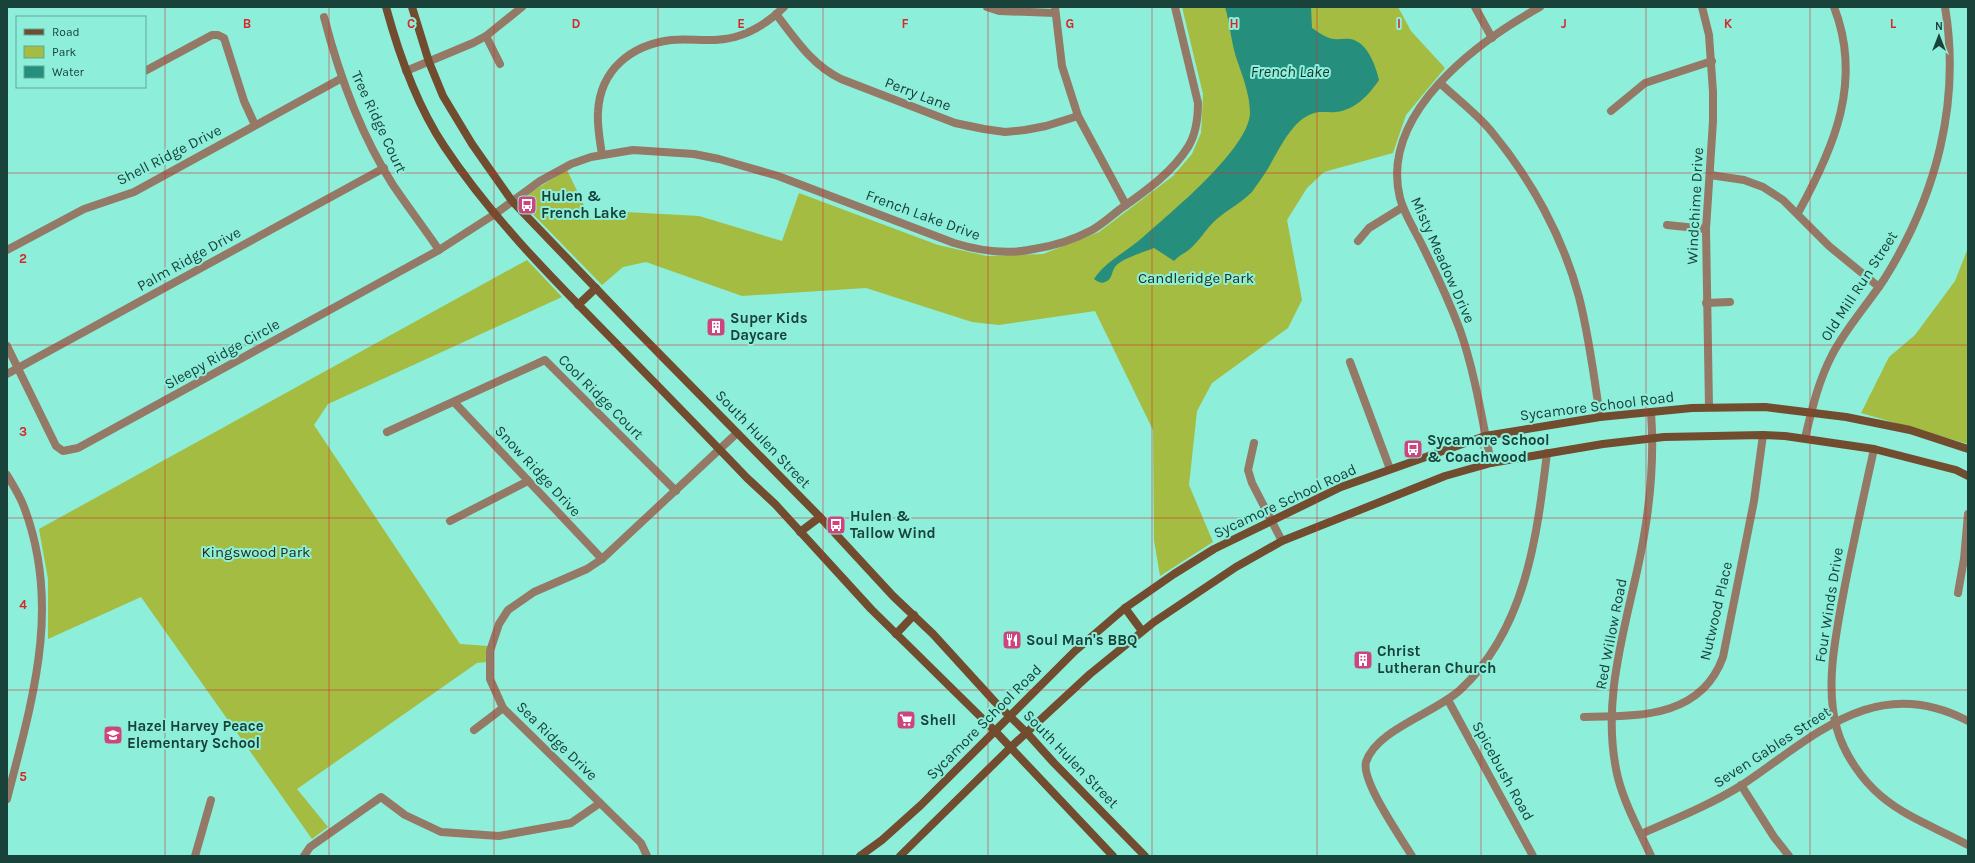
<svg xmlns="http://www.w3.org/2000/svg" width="1975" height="863" font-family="Karla,sans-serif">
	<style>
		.green { fill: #a4bc41 }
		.water { fill: #258e7d }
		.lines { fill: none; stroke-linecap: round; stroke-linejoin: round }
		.minor { stroke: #937966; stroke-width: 8 }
		.tertiary { stroke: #937966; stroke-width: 8 }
		.secondary { stroke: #714c2f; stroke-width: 8 }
		.grid { fill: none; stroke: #d62828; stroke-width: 1; stroke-opacity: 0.55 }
		.labels { text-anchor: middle; stroke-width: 4; stroke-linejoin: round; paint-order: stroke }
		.street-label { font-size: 15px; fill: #18423a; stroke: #8deeda }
		.poi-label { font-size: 15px; font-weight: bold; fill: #18423a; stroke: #8deeda; text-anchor: start }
		.park-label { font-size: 15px; fill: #282d17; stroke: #8deeda }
		.water-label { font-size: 16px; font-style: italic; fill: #16342e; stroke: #8deeda }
		.grid-label { font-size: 13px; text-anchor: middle; font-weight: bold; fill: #d62828; stroke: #8deeda; stroke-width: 4; stroke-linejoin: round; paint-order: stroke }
	</style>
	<rect width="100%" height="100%" fill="#8deeda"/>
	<g class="green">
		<path d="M1182 7H1398L1411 31 1445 68 1406 115 1393 153 1324 172 1307 188 1287 220 1302 300 1288 328 1212 383 1197 411 1189 485 1213 542 1160 576 1154 540 1153 430 1095 311 999 325 972 322 866 288 742 296 646 262 623 267 602 285 523 204V197L567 170 591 220 625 212 699 216 782 241 799 193 938 245 987 256 1043 254 1099 232 1173 176 1192 154 1201 133 1203 94Z"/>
		<path d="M1968 248V444L1861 413 1889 357 1915 335 1955 281Z"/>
		<path d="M527 260 562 297 328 404 314 425 460 644 488 646 487 662 477 663 297 789 328 827 312 839 141 597 48 639V579L39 529Z"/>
	</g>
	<path class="water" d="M1225 7H1311L1312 28C1318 32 1326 38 1334 39 1341 40 1349 37 1356 41 1369 47 1376 67 1379 80 1369 95 1355 110 1336 112 1327 113 1319 110 1309 115 1290 124 1278 152 1267 170 1263 177 1257 184 1252 192 1242 202 1229 209 1218 218 1207 227 1201 239 1191 248 1186 253 1179 255 1174 261L1154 248C1144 252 1120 259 1115 267 1111 272 1113 279 1105 282 1101 284 1097 281 1094 279 1106 261 1126 252 1142 238 1169 214 1249 149 1250 113 1250 94 1242 75 1236 57 1231 41 1230 24 1225 7Z"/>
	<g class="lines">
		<g class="minor">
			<path d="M987 7 999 11 1055 13"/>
			<path d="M1055 7 1062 66 1078 116 1126 205"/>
			<path d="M1475 7 1492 38"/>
			<path d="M1702 7 1709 35 1713 92V121L1706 229 1709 407"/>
			<path d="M776 14C796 40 812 65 841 79L955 123 984 129 1005 132 1025 130 1046 126 1078 116"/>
			<path d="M324 17C339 75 361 135 393 185 408 207 424 228 439 250"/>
			<path d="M486 36 500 64"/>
			<path d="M145 71 212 35H218L224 38 244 101 255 125"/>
			<path d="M406 71 473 43 486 36 522 7"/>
			<path d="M1440 83C1457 99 1477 114 1491 131 1531 179 1563 237 1579 297 1589 336 1594 376 1600 417"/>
			<path d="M1611 111 1645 83 1712 61"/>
			<path d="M602 155C600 141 597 126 598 112 600 70 631 45 671 40 692 38 714 43 735 37 753 32 771 20 784 7"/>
			<path d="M1710 175 1744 180 1763 187 1783 200 1829 246 1879 287"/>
			<path d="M1798 213C1834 148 1863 81 1834 7"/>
			<path d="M1667 225 1706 229"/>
			<path d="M1358 241 1369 228 1403 207"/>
			<path d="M7 250 84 209 134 192 342 78"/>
			<path d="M1706 303 1730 302"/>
			<path d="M7 346 56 446 63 451 78 448 439 250 495 214 540 181 571 164 591 157 633 150 694 154 719 159 778 176 954 243C980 251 1007 255 1034 249 1053 246 1075 239 1092 230 1101 225 1110 217 1119 210 1144 192 1171 174 1188 147 1196 134 1198 118 1198 103L1175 7"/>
			<path d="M1350 362 1390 469"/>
			<path d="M7 374 384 168"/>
			<path d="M454 402 602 559"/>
			<path d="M1651 412C1655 466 1649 518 1637 571 1622 639 1601 708 1618 778 1625 805 1639 830 1651 856"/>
			<path d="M387 432 545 360 676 491"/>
			<path d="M1805 438C1812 409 1818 382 1832 355 1846 328 1868 304 1885 278 1936 196 1961 103 1945 7"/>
			<path d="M1254 443 1248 470 1252 483 1282 541"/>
			<path d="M1874 449C1864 494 1854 540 1845 585 1837 629 1824 685 1837 729 1844 754 1862 780 1881 796 1907 818 1939 829 1968 845"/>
			<path d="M1491 463C1482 419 1475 373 1460 330 1449 301 1436 273 1422 245 1415 230 1404 214 1400 198 1379 114 1477 42 1540 7"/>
			<path d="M450 521 528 481"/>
			<path d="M1958 593 1964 559 1968 514"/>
			<path d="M1448 700 1533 856"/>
			<path d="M1584 717C1639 716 1701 718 1723 657L1754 501 1763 435"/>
			<path d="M474 730 503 708"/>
			<path d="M1741 785 1774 837 1789 856"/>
			<path d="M1641 834C1675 819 1710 805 1742 785 1814 737 1875 672 1968 721"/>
			<path d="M195 856 211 800"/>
			<path d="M304 856 310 847 381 797 405 815 441 832 499 836 571 823 600 803"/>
			<path d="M647 856 641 843 503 708 490 679V651L499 624 508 610 534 592 587 569 602 559 737 433"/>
			<path d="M1412 856C1401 838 1361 781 1366 762 1376 730 1435 713 1460 690 1526 629 1537 536 1547 453"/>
		</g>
		<path class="tertiary" d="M7 475C13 485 20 496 24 507 62 607 32 701 7 799"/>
		<g class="secondary">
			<path d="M386 7C399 55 416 104 444 146 491 217 551 277 610 337 656 384 702 431 747 478L775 504 871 609 995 731 1113 856"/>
			<path d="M412 7 429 62 443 96 472 144 512 201 635 329 820 517 893 596 933 634 995 702 1027 733 1054 763 1145 856"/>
			<path d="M578 305 596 288"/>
			<path d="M800 532 820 517"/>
			<path d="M1125 608 1142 631"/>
			<path d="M896 634 914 615"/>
			<path d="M860 856 882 840 921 805 1075 651 1125 608 1174 574 1214 549 1341 487 1485 436 1600 417 1692 408 1765 407 1846 417 1910 430 1968 449"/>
			<path d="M900 856 1011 747 1090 674 1154 622 1236 567 1282 541 1445 476 1491 463 1603 444 1664 437 1763 435 1785 436 1874 449 1956 470 1968 476"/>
		</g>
	</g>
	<path class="grid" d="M165 7V856M329 7V856M494 7V856M658 7V856M823 7V856M988 7V856M1152 7V856M1317 7V856M1481 7V856M1646 7V856M1810 7V856M7 173H1968M7 345H1968M7 518H1968M7 690H1968"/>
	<defs>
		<g id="bus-square" transform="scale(1)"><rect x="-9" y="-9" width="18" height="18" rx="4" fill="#ce447c" stroke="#8deeda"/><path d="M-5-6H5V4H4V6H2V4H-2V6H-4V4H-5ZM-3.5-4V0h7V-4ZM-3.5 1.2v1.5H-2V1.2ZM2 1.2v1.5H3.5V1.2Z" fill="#fff"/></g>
		<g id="building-square" transform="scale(1)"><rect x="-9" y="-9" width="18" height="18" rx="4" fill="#ce447c" stroke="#8deeda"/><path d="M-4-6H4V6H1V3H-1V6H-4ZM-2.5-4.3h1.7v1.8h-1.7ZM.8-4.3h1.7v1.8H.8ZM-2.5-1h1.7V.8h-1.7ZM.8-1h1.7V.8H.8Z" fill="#fff"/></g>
		<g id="restaurant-square" transform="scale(1)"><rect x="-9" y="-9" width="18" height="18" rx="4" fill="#ce447c" stroke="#8deeda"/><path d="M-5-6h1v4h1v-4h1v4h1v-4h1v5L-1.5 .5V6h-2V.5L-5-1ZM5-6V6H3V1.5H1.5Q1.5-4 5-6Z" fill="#fff"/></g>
		<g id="supermarket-square" transform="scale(1)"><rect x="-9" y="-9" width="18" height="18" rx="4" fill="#ce447c" stroke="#8deeda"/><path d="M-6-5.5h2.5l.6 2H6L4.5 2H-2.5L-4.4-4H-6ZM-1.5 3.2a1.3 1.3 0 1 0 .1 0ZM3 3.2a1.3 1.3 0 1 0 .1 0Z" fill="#fff"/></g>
		<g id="school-square" transform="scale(1)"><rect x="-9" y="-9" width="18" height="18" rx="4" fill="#ce447c" stroke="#8deeda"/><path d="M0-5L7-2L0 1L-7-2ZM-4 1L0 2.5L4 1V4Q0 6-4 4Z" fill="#fff"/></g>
	</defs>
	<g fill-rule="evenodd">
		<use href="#bus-square" x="527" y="205"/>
		<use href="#building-square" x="716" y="327"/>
		<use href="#bus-square" x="1413" y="449"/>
		<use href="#bus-square" x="836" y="525"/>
		<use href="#restaurant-square" x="1012" y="640"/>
		<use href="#building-square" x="1363" y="660"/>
		<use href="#supermarket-square" x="906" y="720"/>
		<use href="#school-square" x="113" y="735"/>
	</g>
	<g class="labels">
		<g class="street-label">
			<text transform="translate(918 94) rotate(21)" y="5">Perry Lane</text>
			<text transform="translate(379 122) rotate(65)" y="5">Tree Ridge Court</text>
			<text transform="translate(169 155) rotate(-27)" y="5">Shell Ridge Drive</text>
			<text transform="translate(1695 206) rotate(-87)" y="5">Windchime Drive</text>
			<text transform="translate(923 215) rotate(20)" y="5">French Lake Drive</text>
			<text transform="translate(189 259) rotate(-29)" y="5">Palm Ridge Drive</text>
			<text transform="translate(1443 260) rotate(66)" y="5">Misty Meadow Drive</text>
			<text transform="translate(1859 286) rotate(-57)" y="5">Old Mill Run Street</text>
			<text transform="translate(222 354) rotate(-29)" y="5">Sleepy Ridge Circle</text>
			<text transform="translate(601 397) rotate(45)" y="5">Cool Ridge Court</text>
			<text transform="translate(1597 406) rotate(-7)" y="5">Sycamore School Road</text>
			<text transform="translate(763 439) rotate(46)" y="5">South Hulen Street</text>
			<text transform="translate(538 471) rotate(47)" y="5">Snow Ridge Drive</text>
			<text transform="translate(1285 501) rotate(-25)" y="5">Sycamore School Road</text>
			<text transform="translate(1829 605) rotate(-81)" y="5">Four Winds Drive</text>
			<text transform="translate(1716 611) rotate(-77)" y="5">Nutwood Place</text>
			<text transform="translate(1611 634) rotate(-79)" y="5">Red Willow Road</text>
			<text transform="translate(984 722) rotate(-45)" y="5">Sycamore School Road</text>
			<text transform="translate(557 741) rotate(44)" y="5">Sea Ridge Drive</text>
			<text transform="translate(1772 747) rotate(-33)" y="5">Seven Gables Street</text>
			<text transform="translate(1071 759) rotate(46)" y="5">South Hulen Street</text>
			<text transform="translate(1503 771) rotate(61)" y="5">Spicebush Road</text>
		</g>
		<g class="poi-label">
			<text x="541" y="201">Hulen &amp;<tspan x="541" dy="17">French Lake</tspan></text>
			<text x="730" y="323">Super Kids<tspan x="730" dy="17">Daycare</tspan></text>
			<text x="1427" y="445">Sycamore School<tspan x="1427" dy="17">&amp; Coachwood</tspan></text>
			<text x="850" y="521">Hulen &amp;<tspan x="850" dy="17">Tallow Wind</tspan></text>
			<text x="1026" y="645">Soul Man's BBQ</text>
			<text x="1377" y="656">Christ<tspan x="1377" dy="17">Lutheran Church</tspan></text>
			<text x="920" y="725">Shell</text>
			<text x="127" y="731">Hazel Harvey Peace<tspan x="127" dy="17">Elementary School</tspan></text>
		</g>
		<g class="park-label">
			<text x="1196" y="283">Candleridge Park</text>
			<text x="256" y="557">Kingswood Park</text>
		</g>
		<g class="water-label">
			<text x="1290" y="77">French Lake</text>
		</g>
	</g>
	<g class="grid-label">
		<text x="247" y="28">B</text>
		<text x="411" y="28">C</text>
		<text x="576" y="28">D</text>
		<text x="741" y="28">E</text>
		<text x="905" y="28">F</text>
		<text x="1070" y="28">G</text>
		<text x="1234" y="28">H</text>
		<text x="1399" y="28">I</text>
		<text x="1564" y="28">J</text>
		<text x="1728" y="28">K</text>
		<text x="1893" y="28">L</text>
		<text x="23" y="263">2</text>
		<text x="23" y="436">3</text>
		<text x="23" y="609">4</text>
		<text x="23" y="781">5</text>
	</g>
	<rect width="1975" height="863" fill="none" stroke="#18423a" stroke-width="16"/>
	<rect x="16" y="16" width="130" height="72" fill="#8deeda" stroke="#5ea99a"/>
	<rect x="24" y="29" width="20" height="6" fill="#714c2f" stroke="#5ea99a"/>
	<text x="52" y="36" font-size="12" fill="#18423a">Road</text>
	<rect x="24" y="46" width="20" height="12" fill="#a4bc41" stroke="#5ea99a"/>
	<text x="52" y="56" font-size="12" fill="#18423a">Park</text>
	<rect x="24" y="66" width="20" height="12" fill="#258e7d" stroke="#5ea99a"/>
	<text x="52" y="76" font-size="12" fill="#18423a">Water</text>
	<g transform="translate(1939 36)" stroke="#8deeda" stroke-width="3" paint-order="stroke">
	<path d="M0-3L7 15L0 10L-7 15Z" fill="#18423a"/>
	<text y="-6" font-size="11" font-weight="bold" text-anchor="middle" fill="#18423a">N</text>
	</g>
</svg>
